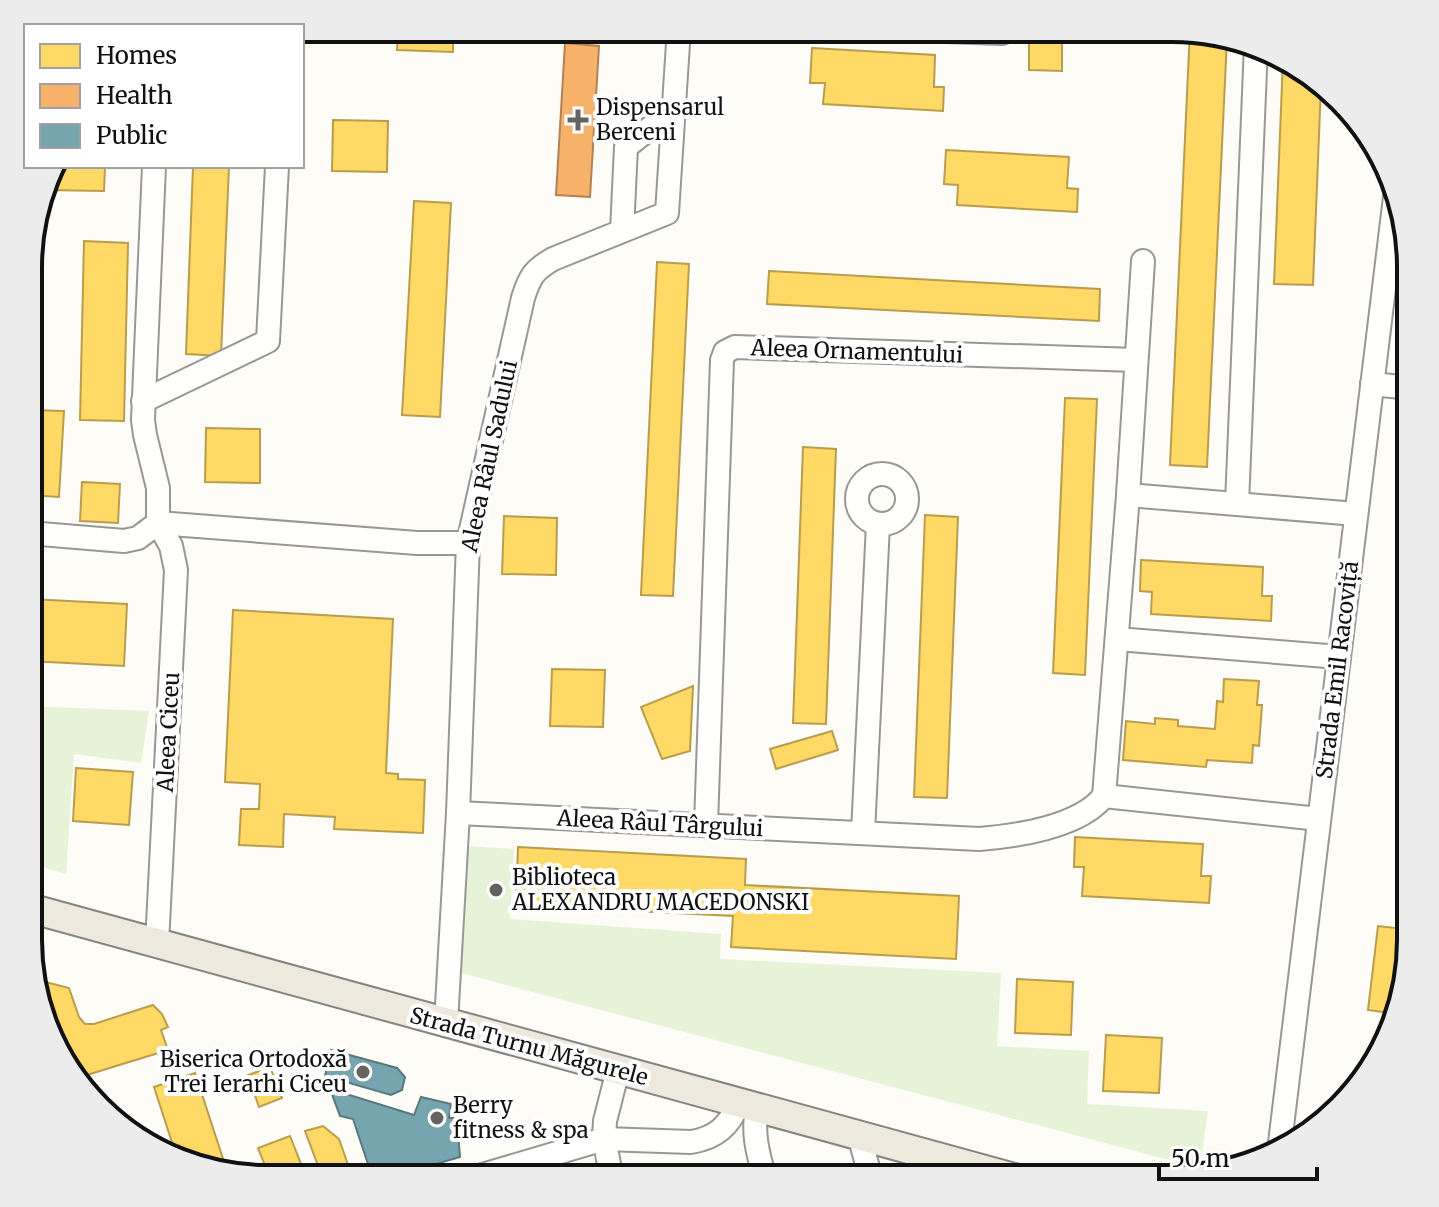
<svg xmlns="http://www.w3.org/2000/svg" width="1439" height="1207" font-family="Merriweather,serif">
	<style>
		.green { fill: #e7f3d7 }
		.homes { fill: #ffd966; stroke: #b89d4c; stroke-width: 2 }
		.health { fill: #f6b26b; stroke: #b18250; stroke-width: 2 }
		.public { fill: #76a5af; stroke: #587980; stroke-width: 2 }
		.lines { fill: none; stroke-linecap: round; stroke-linejoin: round }
		.minor-casing { stroke: #979795; stroke-width: 26 }
		.major-casing { stroke: #858482; stroke-width: 32 }
		.minor { stroke: #fffffe; stroke-width: 22 }
		.major { stroke: #ede9dc; stroke-width: 28 }
		.poi-dot { fill: #646362; stroke: #fff; stroke-width: 3 }
		.labels { text-anchor: middle; stroke-width: 8; stroke-linejoin: round; paint-order: stroke }
		.poi-label { font-size: 22px; fill: #111; stroke: #fff; text-anchor: start }
		.street-label { font-size: 22px; fill: #111; stroke: #fff }
		.rim { fill: none; stroke: #111; stroke-width: 4 }
	</style>
	<rect width="100%" height="100%" fill="#fdfcf7"/>
	<g class="green">
		<path d="M29 706 149 711 141 763 74 754 66 874 29 863Z"/>
		<path d="M468 846 514 849 510 919 721 934 720 959 1001 973 997 1046 1089 1051 1087 1104 1208 1111 1200 1168 461 973Z"/>
	</g>
	<g class="homes">
		<path d="M398 28H453V52L397 50Z"/>
		<path d="M1029 28H1062V71L1029 70Z"/>
		<path d="M1190 29 1227 38 1207 467 1170 465Z"/>
		<path d="M812 48 935 55 934 87H944L943 111 823 104 825 83H810Z"/>
		<path d="M1283 59 1321 85 1313 285 1274 284Z"/>
		<path d="M333 120 388 121 387 172 332 171Z"/>
		<path d="M946 150 1069 157 1067 188 1078 189 1077 212 957 205 958 185 944 184Z"/>
		<path d="M54 166H105L104 191 45 190Z"/>
		<path d="M193 166H229L221 356 186 354Z"/>
		<path d="M414 201 451 203 440 417 402 415Z"/>
		<path d="M84 241 128 243 124 421 80 420Z"/>
		<path d="M657 262 689 264 673 596 641 595Z"/>
		<path d="M769 271 1100 289 1099 321 767 304Z"/>
		<path d="M1065 398 1097 399 1085 675 1053 673Z"/>
		<path d="M30 410 64 411 59 497 30 495Z"/>
		<path d="M206 428 260 429V483L205 482Z"/>
		<path d="M803 447 836 449 826 724 793 723Z"/>
		<path d="M82 482 120 484 118 523 80 521Z"/>
		<path d="M925 515 958 517 947 798 914 797Z"/>
		<path d="M504 516 557 518 556 575 502 574Z"/>
		<path d="M1141 560 1263 567 1262 596H1272L1271 621 1151 614 1152 592 1140 591Z"/>
		<path d="M29 599 127 604 124 666 29 661Z"/>
		<path d="M233 610 393 619 386 773 398 774V779L425 780 423 833 334 829 335 817 284 814 283 847 239 845 241 809H259L260 784 225 782Z"/>
		<path d="M1411 633V744L1397 743Z"/>
		<path d="M552 669 605 670 603 727 550 726Z"/>
		<path d="M1224 679 1259 681 1257 705H1262L1259 746 1253 745 1252 763 1207 760 1206 767 1123 760 1126 721 1155 724V718L1178 720V726L1215 729 1217 701 1223 702Z"/>
		<path d="M693 686 690 751 662 759 641 707Z"/>
		<path d="M832 731 838 750 776 769 770 749Z"/>
		<path d="M76 768 133 772 129 825 73 821Z"/>
		<path d="M1075 837 1203 844 1201 876H1211L1209 903 1082 896 1084 867H1074Z"/>
		<path d="M518 847 746 859 745 885 959 896 956 959 731 947 733 916 516 905Z"/>
		<path d="M1411 864V940L1396 1014 1368 1010 1378 926 1403 929Z"/>
		<path d="M34 979 69 988 79 1017 85 1024H94L153 1005 162 1014 168 1027 161 1030 168 1050 77 1078 46 1032Z"/>
		<path d="M1017 979 1073 982 1071 1035 1015 1033Z"/>
		<path d="M1106 1035 1162 1038 1159 1093 1103 1091Z"/>
		<path d="M270 1067 282 1098 259 1107 248 1075Z"/>
		<path d="M195 1073 227 1171 178 1161 154 1087Z"/>
		<path d="M323 1126 339 1139 353 1179H323L305 1131Z"/>
		<path d="M290 1136 307 1179H268L270 1178 258 1148Z"/>
	</g>
	<path class="health" d="M565 43 599 46 590 197 556 195Z"/>
	<g class="public">
		<path d="M331 1050 397 1068 405 1077 402 1090 391 1095 325 1076Z"/>
		<path d="M330 1089 414 1115 421 1097 451 1104 449 1118H457L460 1157 384 1179H373L353 1119 340 1116Z"/>
	</g>
	<g class="lines">
		<g class="minor-casing">
			<g id="minor">
				<path d="M860 28 1002 33V28"/>
				<path d="M154 166 143 420 145 435 158 488V523L171 546 176 570 157 944"/>
				<path d="M622 231 626 147 674 109"/>
				<path d="M1372 384 1411 388"/>
				<path d="M143 401 268 341 277 166"/>
				<circle cx="882" cy="499" r="25"/>
				<path d="M1128 495 1356 514"/>
				<path d="M1237 504 1256 45"/>
				<path d="M158 523 417 543H468"/>
				<path d="M29 533 124 541 138 538 158 523"/>
				<path d="M1117 639 1339 657"/>
				<path d="M1104 796 1128 495 1143 261"/>
				<path d="M1104 796 1319 819"/>
				<path d="M458 813 979 839C1016 836 1080 827 1104 796"/>
				<path d="M706 825 722 360 725 352 735 347 1136 360"/>
				<path d="M863 833 878 524"/>
				<path d="M446 1023 458 813 468 543 523 298C530 276 534 270 553 259L667 213 679 28"/>
				<path d="M757 1108C752 1133 758 1154 765 1179"/>
				<path d="M859 1135 871 1179"/>
				<path d="M1279 1151 1396 189"/>
				<path d="M469 1179 604 1139 691 1142C716 1138 729 1126 739 1103"/>
				<path d="M612 1179 604 1139 605 1121 618 1070"/>
			</g>
		</g>
		<g class="major-casing">
			<path id="major" d="M29 908 1018 1179"/>
		</g>
		<use href="#minor" class="minor"/>
		<use href="#major" class="major"/>
	</g>
	<g class="poi-dot">
		<path d="M574 108h8v8h8v8h-8v8h-8v-8h-8v-8h8z"/>
		<circle cx="496" cy="890" r="8"/>
		<circle cx="363" cy="1072" r="8"/>
		<circle cx="437" cy="1118" r="8"/>
	</g>
	<g class="labels">
		<g class="poi-label">
			<text x="596" y="115">Dispensarul<tspan x="596" dy="25">Berceni</tspan></text>
			<text x="512" y="885">Biblioteca<tspan x="512" dy="25">ALEXANDRU MACEDONSKI</tspan></text>
			<text x="347" y="1067" text-anchor="end">Biserica Ortodoxă<tspan x="347" dy="25">Trei Ierarhi Ciceu</tspan></text>
			<text x="453" y="1113">Berry<tspan x="453" dy="25">fitness &amp; spa</tspan></text>
		</g>
		<g class="street-label">
			<text transform="translate(857 351) rotate(2)" y="8">Aleea Ornamentului</text>
			<text transform="translate(489 456) rotate(-78)" y="8">Aleea Râul Sadului</text>
			<text transform="translate(1337 670) rotate(-83)" y="8">Strada Emil Racoviță</text>
			<text transform="translate(168 732) rotate(-87)" y="8">Aleea Ciceu</text>
			<text transform="translate(660 823) rotate(3)" y="8">Aleea Râul Târgului</text>
			<text transform="translate(529 1046) rotate(15)" y="8">Strada Turnu Măgurele</text>
		</g>
	</g>
	<path d="M0 0H1439V1207H0ZM267 42H1172A225 225 0 0 1 1397 267V940A225 225 0 0 1 1172 1165H267A225 225 0 0 1 42 940V267A225 225 0 0 1 267 42Z" fill="#ececec" fill-rule="evenodd"/>
	<path class="rim" d="M267 42H1172A225 225 0 0 1 1397 267V940A225 225 0 0 1 1172 1165H267A225 225 0 0 1 42 940V267A225 225 0 0 1 267 42Z"/>
	<rect x="24" y="24" width="280" height="144" fill="#ffffff" stroke="#a0a0a0" stroke-width="2"/>
	<rect x="40" y="44" width="40" height="24" fill="#ffd966" stroke="#a0a0a0" stroke-width="2"/>
	<text x="96" y="64" font-size="24" fill="#111111">Homes</text>
	<rect x="40" y="84" width="40" height="24" fill="#f6b26b" stroke="#a0a0a0" stroke-width="2"/>
	<text x="96" y="104" font-size="24" fill="#111111">Health</text>
	<rect x="40" y="124" width="40" height="24" fill="#76a5af" stroke="#a0a0a0" stroke-width="2"/>
	<text x="96" y="144" font-size="24" fill="#111111">Public</text>
	<path d="M1159 1167v12h158v-12" fill="none" stroke="#111111" stroke-width="4"/>
	<text x="1171" y="1167" font-size="24" fill="#111111" stroke="#ffffff" stroke-width="6" paint-order="stroke">50 m</text>
</svg>
